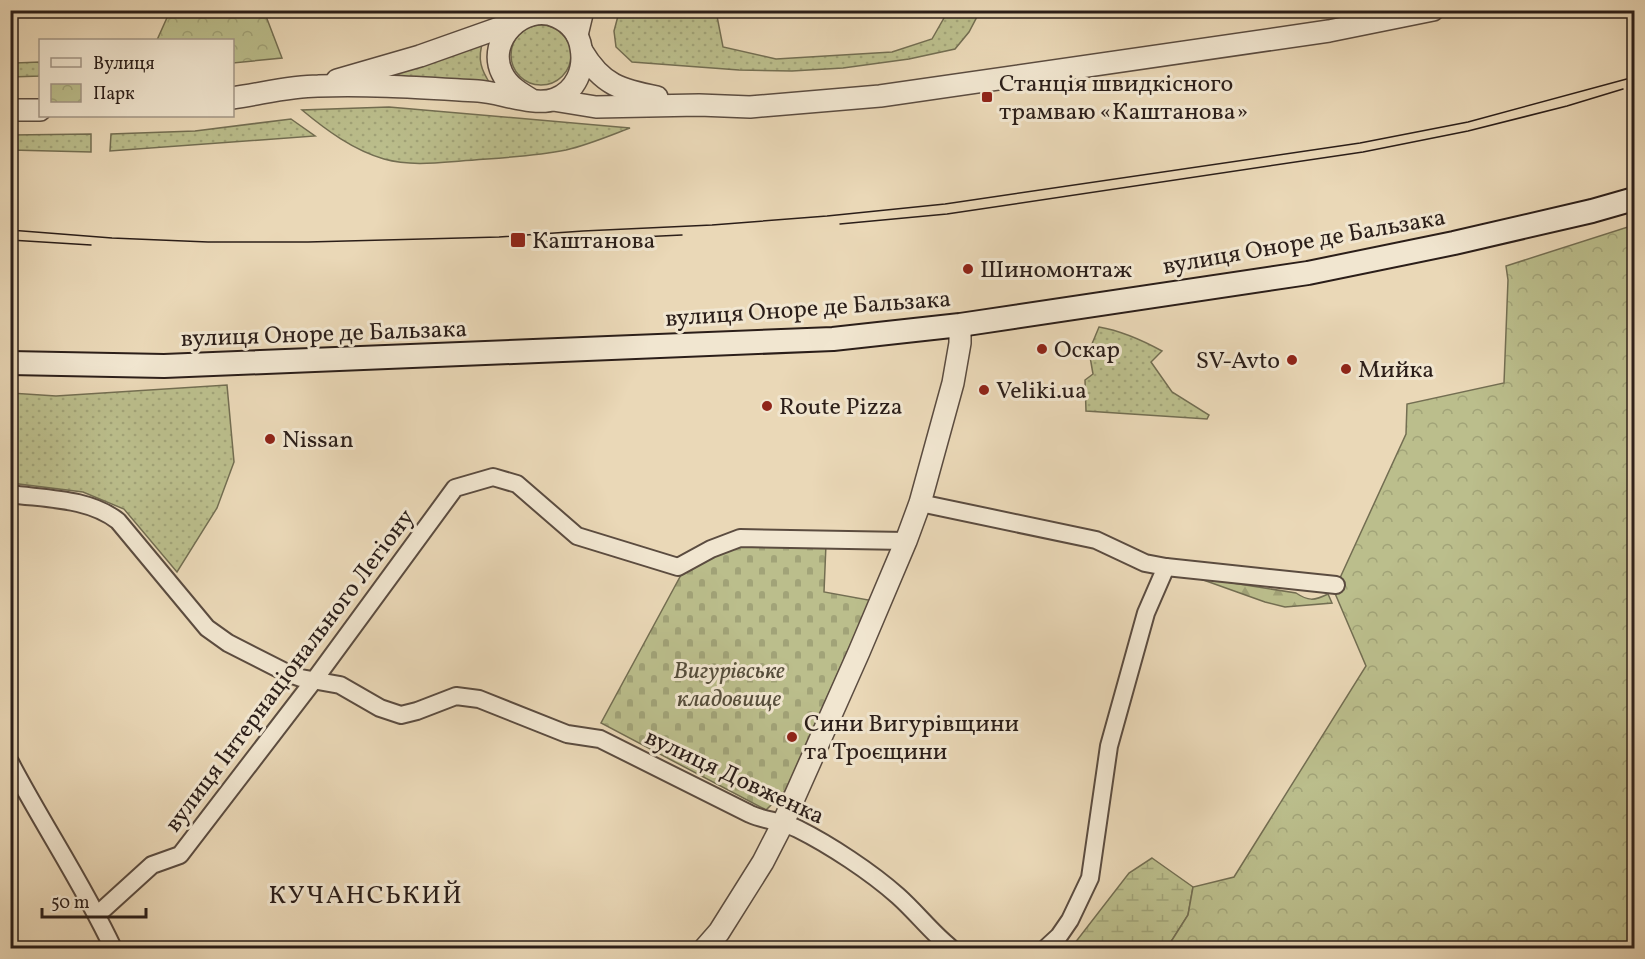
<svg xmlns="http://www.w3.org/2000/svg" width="1645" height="959" font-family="Vollkorn,serif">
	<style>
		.grass { fill: url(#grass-dots); stroke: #736e52; stroke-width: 1.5 }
		.forest { fill: url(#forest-firs); stroke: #736e52; stroke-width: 1.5 }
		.wetland { fill: url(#wetland-marsh); stroke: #736e52; stroke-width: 1.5 }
		.cemetery { fill: url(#cemetery-stones); stroke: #736e52; stroke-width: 1.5 }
		.park { fill: url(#park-crowns); stroke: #736e52; stroke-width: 1.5 }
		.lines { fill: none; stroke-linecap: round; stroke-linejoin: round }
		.minor-casing { stroke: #5b4c40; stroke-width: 20 }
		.tertiary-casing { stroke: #5b4c40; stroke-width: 24 }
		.secondary-casing { stroke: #2b1e19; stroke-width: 26 }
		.minor { stroke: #f1e6d0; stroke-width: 16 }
		.tertiary { stroke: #f1e6d0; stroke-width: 21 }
		.secondary { stroke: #f1e6d0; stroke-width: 22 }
		.tram { stroke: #2b1e19; stroke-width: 1.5 }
		.poi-dot { fill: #8f2418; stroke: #f1e6d0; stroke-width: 2 }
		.labels { text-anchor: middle; stroke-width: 6; stroke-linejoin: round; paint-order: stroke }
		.poi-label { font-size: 24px; fill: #2b1e19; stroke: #f1e6d0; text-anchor: start }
		.street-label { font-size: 24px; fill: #2b1e19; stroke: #f1e6d0 }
		.park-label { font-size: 24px; font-style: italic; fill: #564e3c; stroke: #f1e6d0 }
		.neighbourhood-label { font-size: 26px; letter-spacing: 1.5px; fill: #2b1e19; stroke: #f1e6d0 }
	</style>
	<defs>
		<pattern id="grass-dots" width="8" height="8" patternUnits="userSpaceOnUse" patternTransform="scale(1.5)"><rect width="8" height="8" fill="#bbbe8c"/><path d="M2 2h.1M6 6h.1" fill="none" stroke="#a1a378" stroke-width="1.8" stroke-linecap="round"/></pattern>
		<pattern id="forest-firs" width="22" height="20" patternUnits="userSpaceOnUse" patternTransform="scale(1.5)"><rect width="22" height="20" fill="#bbbe8c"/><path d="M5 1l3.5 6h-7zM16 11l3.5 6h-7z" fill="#a1a378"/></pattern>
		<pattern id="wetland-marsh" width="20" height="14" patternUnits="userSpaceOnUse" patternTransform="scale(1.5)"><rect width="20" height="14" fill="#bbbe8c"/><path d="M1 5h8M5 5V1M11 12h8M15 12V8" fill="none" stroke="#a1a378"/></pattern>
		<pattern id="cemetery-stones" width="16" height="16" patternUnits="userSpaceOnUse" patternTransform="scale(1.5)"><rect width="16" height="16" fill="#bbbe8c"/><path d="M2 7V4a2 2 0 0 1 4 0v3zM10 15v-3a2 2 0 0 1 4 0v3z" fill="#a1a378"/></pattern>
		<pattern id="park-crowns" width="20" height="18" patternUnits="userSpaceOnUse" patternTransform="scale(1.5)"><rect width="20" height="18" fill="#bbbe8c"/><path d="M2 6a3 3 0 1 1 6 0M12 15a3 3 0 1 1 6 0" fill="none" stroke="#a1a378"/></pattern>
	</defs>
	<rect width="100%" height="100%" fill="#ead8b7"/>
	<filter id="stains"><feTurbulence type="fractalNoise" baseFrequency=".00333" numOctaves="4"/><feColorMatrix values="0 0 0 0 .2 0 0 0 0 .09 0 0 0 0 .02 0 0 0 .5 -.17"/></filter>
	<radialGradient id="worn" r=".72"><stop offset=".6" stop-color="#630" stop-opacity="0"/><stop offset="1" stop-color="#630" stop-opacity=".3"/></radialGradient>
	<g class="grass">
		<path d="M623 11H716L723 47 776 59 892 52 932 39 948 11H980L969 32 955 49 909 59 843 68 792 71 739 70 632 62 616 47 614 31 618 16Z"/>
		<circle cx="541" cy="55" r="30"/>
		<path d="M483 41C477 59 481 70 491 85L379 78Z"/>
		<path d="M11 52 15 63 40 62V76L11 77Z"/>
		<path d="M389 107 630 128C609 136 588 145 566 150 531 157 496 158 461 161 436 163 409 166 384 159 353 150 326 130 302 110Z"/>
		<path d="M291 119 315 136 110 151 111 134 195 131Z"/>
		<path d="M91 134V152L11 150V135Z"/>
		<path d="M1099 327C1122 331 1142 340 1162 351L1151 362 1172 392 1209 415 1207 419 1086 411 1085 380 1093 374 1089 351Z"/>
		<path d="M227 385 234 462 217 508 177 572 124 509 83 492 11 483V393L56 396Z"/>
	</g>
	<path class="forest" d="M1195 577 1296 593C1308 601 1314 601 1328 594L1332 603 1285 607 1265 602Z"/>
	<path class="wetland" d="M1152 858 1193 887 1188 915 1167 948H1071L1129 873Z"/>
	<path class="cemetery" d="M741 542 826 544 824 592 874 601 860 634 853 639 786 790 766 810 601 723 681 575Z"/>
	<g class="park">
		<path d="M170 11H264L282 58 233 63 232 40H157Z"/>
		<path d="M1634 225V948H1167L1188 915 1193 887 1234 877 1366 666 1334 591 1406 434 1407 404 1504 383 1508 280 1506 266Z"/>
	</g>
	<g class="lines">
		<g class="minor-casing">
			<g id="minor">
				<path d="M10 494C46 499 89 498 118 521L207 628 228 643 287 673 301 678 340 685 380 708 401 715 417 711 456 696 479 699 567 734 600 739 750 814C765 821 782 821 798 829 830 845 871 872 898 896 917 913 932 933 951 948"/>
				<path d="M920 503 1096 540 1145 563 1166 567 1146 613 1109 746 1090 878 1070 920 1059 936 1046 948"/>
				<path d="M1166 567 1336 585"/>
				<path d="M10 762C43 825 83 884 113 948"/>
				<path d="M97 915 152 865 180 855 315 679 455 488 493 477 517 484 577 536 678 567 711 549 740 538 906 541"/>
			</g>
		</g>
		<g class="tertiary-casing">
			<g id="tertiary">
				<path d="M577 35 583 10"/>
				<path d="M582 51C602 85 621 90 657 97"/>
				<path d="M337 80 420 56 516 22"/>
				<path d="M232 98C261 94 290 86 318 86 371 84 425 88 478 91 499 92 535 107 555 99 576 91 585 69 581 48 579 34 570 23 557 17 524 2 486 40 502 73 508 86 520 93 532 100"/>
				<path d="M553 100 596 107 699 105 750 107 880 96 1329 31 1433 10"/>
				<path d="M10 110H40"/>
				<path d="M705 948 719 932 763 862 783 823 859 652 906 541 920 503 953 383 960 343V325"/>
			</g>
		</g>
		<g class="secondary-casing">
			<path id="secondary" d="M10 363 164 366 833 339 960 325 1308 273 1454 243 1592 211 1634 199"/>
		</g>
		<use href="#minor" class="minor"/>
		<use href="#tertiary" class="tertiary"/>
		<use href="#secondary" class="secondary"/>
		<g class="tram">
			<path d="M840 224 947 214 1363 152 1468 131 1567 106 1623 89"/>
			<path d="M10 230 112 238 208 242H308L499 237 583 231 712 225 827 216 945 204 1360 143 1468 122 1634 77"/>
			<path d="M10 240 91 245"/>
			<path d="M535 242 682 235"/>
		</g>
	</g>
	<g class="poi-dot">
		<rect x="981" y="91" width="12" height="12" rx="3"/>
		<rect x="510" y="232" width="16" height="16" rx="3"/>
		<circle cx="968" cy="269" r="6"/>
		<circle cx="1042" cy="349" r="6"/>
		<circle cx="1292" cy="360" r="6"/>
		<circle cx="1346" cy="369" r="6"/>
		<circle cx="984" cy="390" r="6"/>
		<circle cx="767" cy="406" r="6"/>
		<circle cx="270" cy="439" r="6"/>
		<circle cx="792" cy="737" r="6"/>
	</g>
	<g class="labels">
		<g class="poi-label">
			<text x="999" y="91">Станція швидкісного<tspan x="999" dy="28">трамваю «Каштанова»</tspan></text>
			<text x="532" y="248">Каштанова</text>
			<text x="980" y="277">Шиномонтаж</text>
			<text x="1054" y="357">Оскар</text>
			<text x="1280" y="368" text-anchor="end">SV-Avto</text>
			<text x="1358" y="377">Мийка</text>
			<text x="996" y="398">Veliki.ua</text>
			<text x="779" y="414">Route Pizza</text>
			<text x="282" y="447">Nissan</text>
			<text x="804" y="731">Сини Вигурівщини<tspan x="804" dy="28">та Троєщини</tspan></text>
		</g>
		<g class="street-label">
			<text transform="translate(1304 241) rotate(-10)" y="8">вулиця Оноре де Бальзака</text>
			<text transform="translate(808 308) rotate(-4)" y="8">вулиця Оноре де Бальзака</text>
			<text transform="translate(324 333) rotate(-2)" y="8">вулиця Оноре де Бальзака</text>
			<text transform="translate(289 670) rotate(-53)" y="8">вулиця Інтернаціонального Легіону</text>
			<text transform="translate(735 776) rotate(25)" y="8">вулиця Довженка</text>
		</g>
		<g class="park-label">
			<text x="729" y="678">Вигурівське<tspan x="729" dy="28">кладовище</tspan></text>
		</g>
		<g class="neighbourhood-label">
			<text x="366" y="903">КУЧАНСЬКИЙ</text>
		</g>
	</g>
	<rect width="1645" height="959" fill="none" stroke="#ead8b7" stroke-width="36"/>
	<rect x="12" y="12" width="1621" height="935" fill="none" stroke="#2b1e19" stroke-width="3"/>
	<rect x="18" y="18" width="1609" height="923" fill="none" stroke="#2b1e19" stroke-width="1.5"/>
	<rect x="39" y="39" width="195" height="78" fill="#f1e6d0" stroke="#a29687" stroke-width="1.5"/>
	<rect x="51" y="58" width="30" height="9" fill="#f1e6d0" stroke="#a29687" stroke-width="1.5"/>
	<text x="93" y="69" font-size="18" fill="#2b1e19">Вулиця</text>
	<rect x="51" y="84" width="30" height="18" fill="url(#park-crowns)" stroke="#a29687" stroke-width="1.5"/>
	<text x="93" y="99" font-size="18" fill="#2b1e19">Парк</text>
	<path d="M42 908v9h104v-9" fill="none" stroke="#2b1e19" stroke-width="3"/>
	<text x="51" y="908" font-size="18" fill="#2b1e19" stroke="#f1e6d0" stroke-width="4.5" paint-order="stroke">50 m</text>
	<rect width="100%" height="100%" filter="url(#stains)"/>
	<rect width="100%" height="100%" fill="url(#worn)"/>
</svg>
